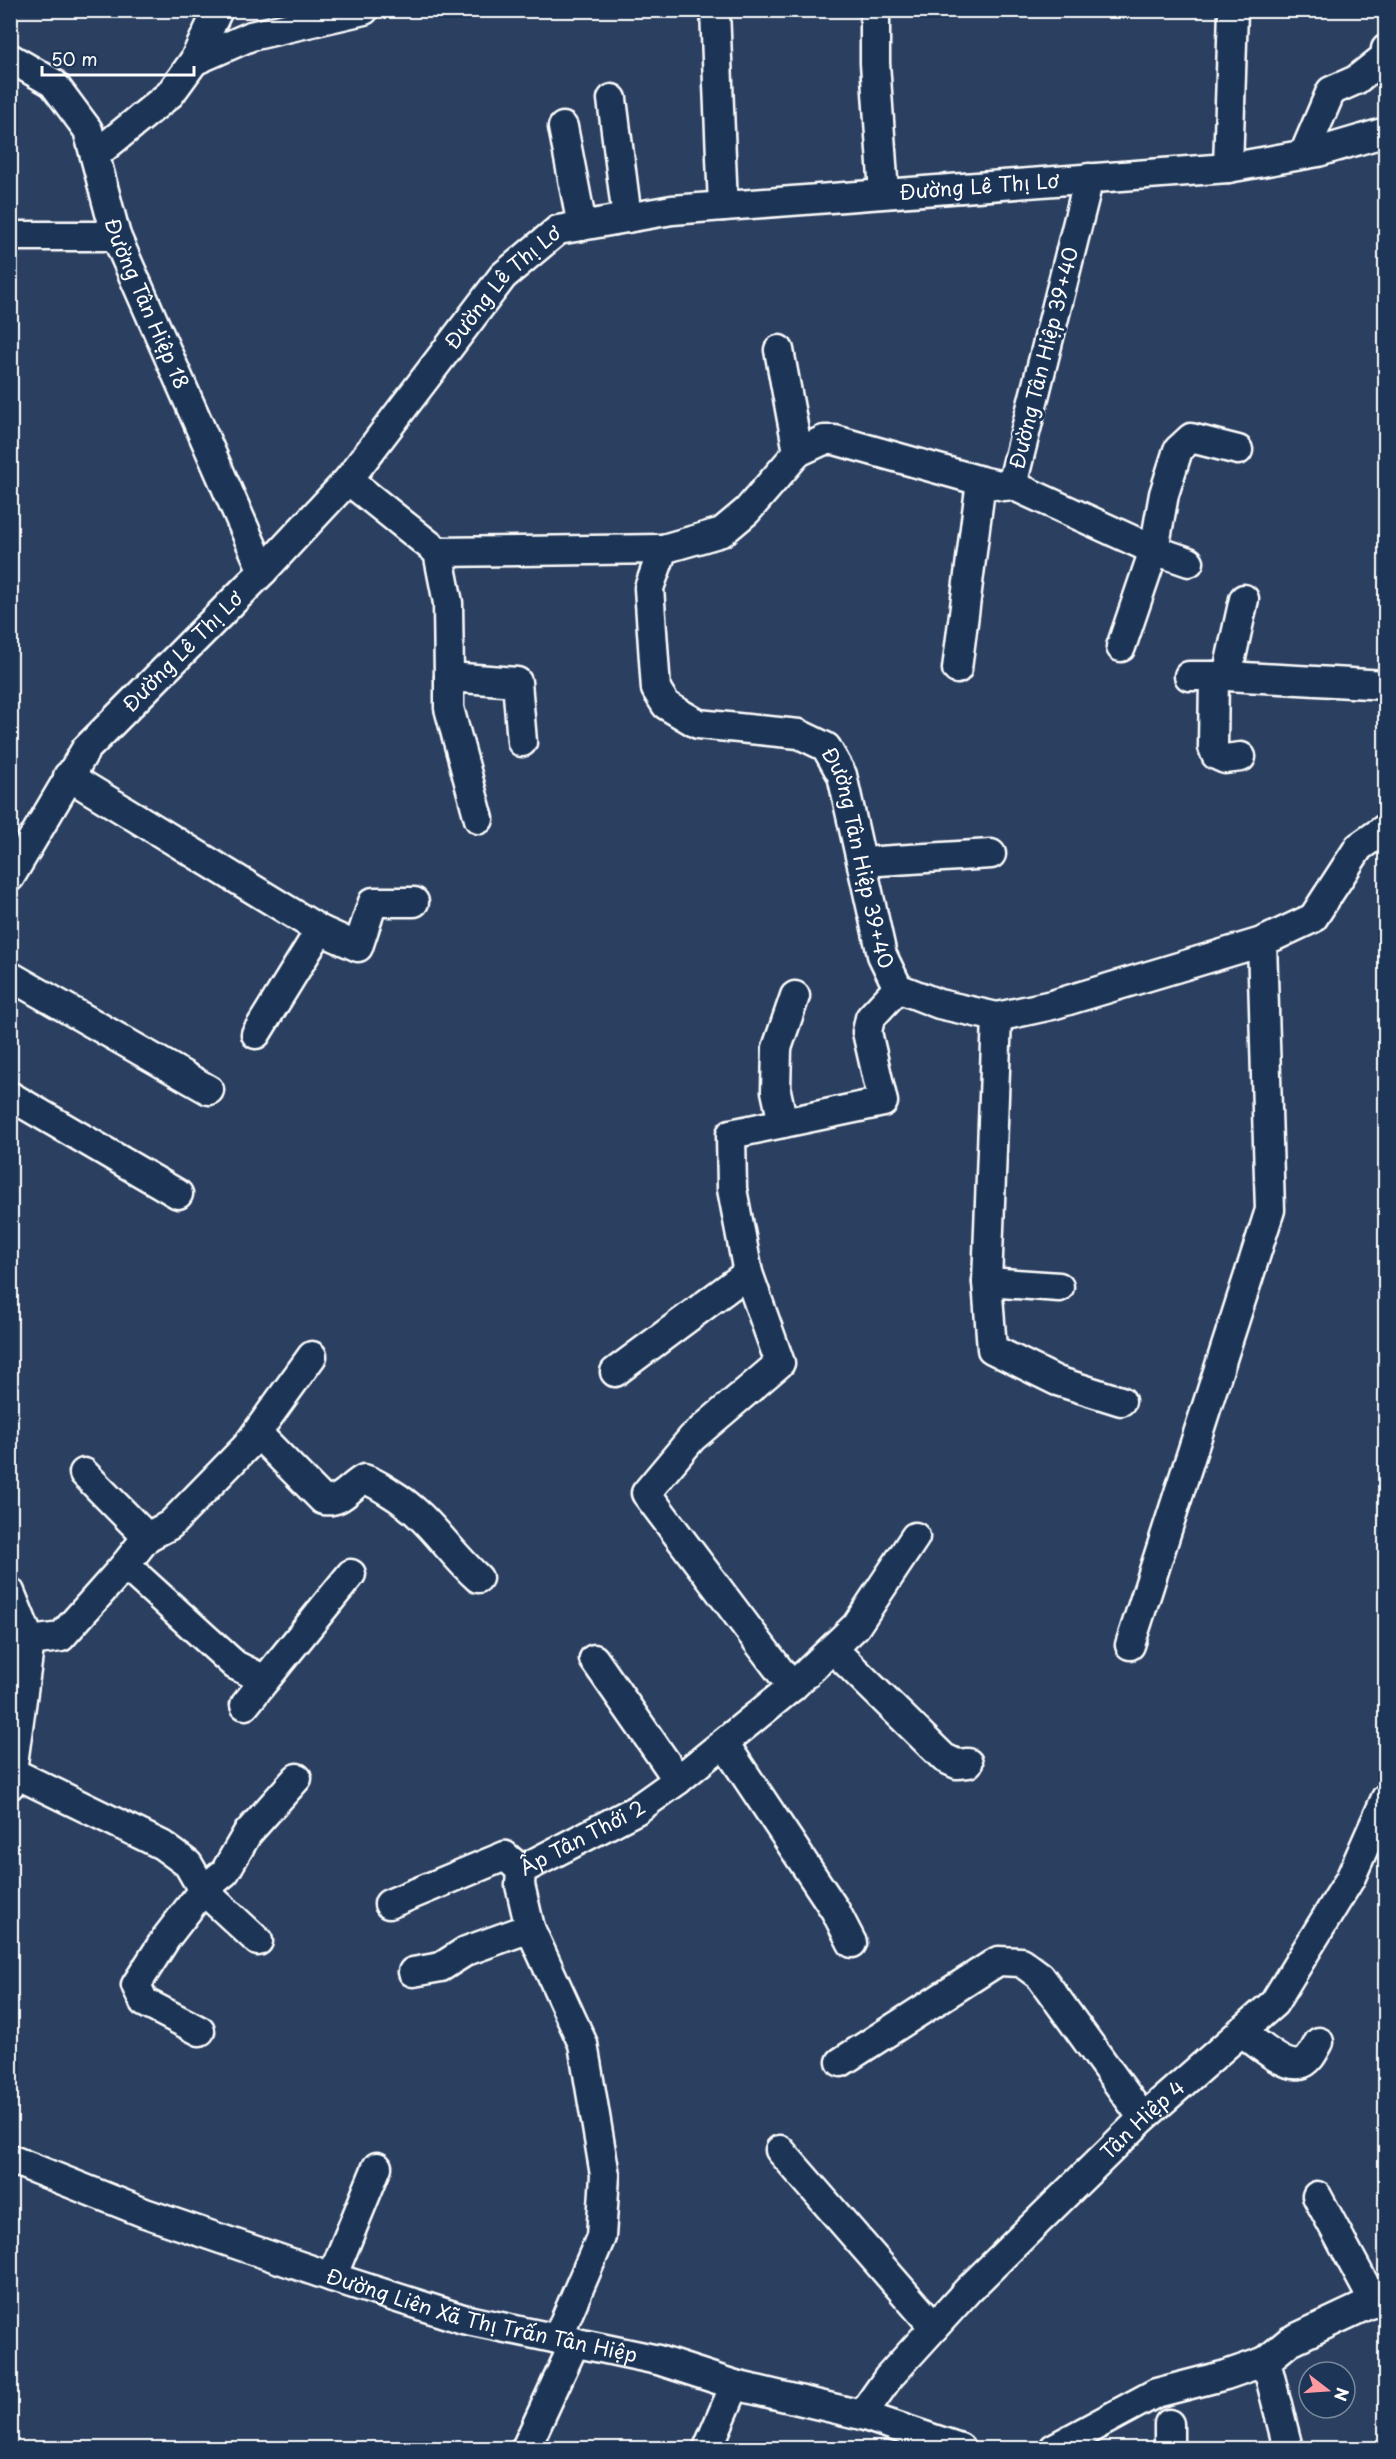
<svg xmlns="http://www.w3.org/2000/svg" width="1396" height="2459" font-family="'Playpen Sans',sans-serif">
	<style>
		.lines { fill: none; stroke-linecap: round; stroke-linejoin: round }
		.minor-casing { stroke: #fff; stroke-width: 33 }
		.minor { stroke: #1d3557; stroke-width: 28 }
		.labels { text-anchor: middle; stroke-width: 6; stroke-linejoin: round; paint-order: stroke }
		.street-label { font-size: 20px; fill: #fff; stroke: #1d3557 }
	</style>
	<rect width="100%" height="100%" fill="#2b3f61"/>
	<filter id="ink" filterUnits="userSpaceOnUse"><feTurbulence type="fractalNoise" baseFrequency=".0167" numOctaves="2"/><feDisplacementMap in="SourceGraphic" scale="12" xChannelSelector="R" yChannelSelector="G"/><feConvolveMatrix kernelMatrix="1 2 1 2 8 2 1 2 1" color-interpolation-filters="sRGB"/></filter>
	<g filter="url(#ink)">
		<g class="lines">
			<g class="minor-casing">
				<g id="minor">
					<path d="M715 10 723 206"/>
					<path d="M875 10V63L884 193"/>
					<path id="s1" d="M10 58 53 83 88 130 116 236 263 571"/>
					<path d="M194 61 251 36 364 10"/>
					<path d="M612 99 627 218"/>
					<path d="M563 127 582 226"/>
					<path d="M1304 154 1331 91 1356 80 1385 57 1386 49"/>
					<path d="M95 155 170 94 194 61 218 10"/>
					<path d="M1228 168 1233 10"/>
					<path id="s2" d="M1089 178 1012 485 1004 486 981 481 835 440H824L798 452 747 511 722 532 663 549 649 588 656 689 666 705 698 724 799 734 826 747 842 775 882 955 898 988 939 1004 997 1017 1052 1005 1262 942 1313 918 1359 847 1386 828"/>
					<path d="M10 236H116"/>
					<path d="M779 350 798 452"/>
					<path d="M348 480 438 552 448 603 449 677"/>
					<path d="M1012 485 1154 550 1189 562"/>
					<path d="M438 552 663 549"/>
					<path d="M1121 647 1154 550 1164 494 1178 450 1191 438 1238 450"/>
					<path d="M957 669 981 481"/>
					<path d="M1189 676H1227L1386 685"/>
					<path d="M1214 676 1213 747 1216 755 1225 759 1241 757"/>
					<path d="M1227 676 1244 599"/>
					<path d="M68 776 320 930 358 947 373 902H414"/>
					<path d="M479 819 449 708V677L517 682 522 742"/>
					<path d="M862 862 991 854"/>
					<path id="s3" d="M10 877 86 749 263 571 348 480 503 276 558 230 672 210 1228 168 1318 152 1386 132"/>
					<path d="M10 976 209 1090"/>
					<path d="M997 1017 987 1282 992 1349 1057 1381 1121 1401"/>
					<path d="M256 1034 320 930"/>
					<path d="M10 1096 178 1194"/>
					<path d="M783 1123 776 1091 777 1048 795 996"/>
					<path d="M987 1282 1059 1287"/>
					<path d="M615 1372 748 1273"/>
					<path d="M257 1433 323 1500C342 1503 349 1487 364 1479 374 1482 381 1487 389 1492 429 1516 445 1548 478 1578"/>
					<path d="M147 1537 170 1525 247 1446 312 1356"/>
					<path d="M125 1565 235 1665 265 1680 351 1574"/>
					<path d="M10 1592 30 1641 10 1785"/>
					<path d="M30 1641 61 1637 125 1565 147 1537 84 1473"/>
					<path d="M1130 1645 1270 1210 1262 942"/>
					<path d="M833 1649 944 1758 957 1764 968 1763"/>
					<path d="M594 1659 678 1780"/>
					<path d="M792 1687 646 1493 692 1438 780 1363 748 1273 732 1189 731 1134 883 1102 867 1032 870 1018 898 988"/>
					<path d="M245 1705 265 1680"/>
					<path d="M724 1743 835 1910 852 1943"/>
					<path d="M14 1773 162 1845 188 1864 203 1890 258 1941"/>
					<path d="M389 1904 505 1856 521 1870"/>
					<path d="M413 1972 441 1967 466 1951 530 1928"/>
					<path d="M200 2031 144 2002 136 1985 166 1938 203 1890 225 1872 247 1834 297 1778"/>
					<path d="M1241 2031C1254 2041 1284 2068 1300 2064 1310 2062 1315 2049 1319 2042"/>
					<path d="M841 2062 998 1961 1021 1962 1040 1976 1143 2118"/>
					<path d="M780 2150 934 2327"/>
					<path id="s4" d="M10 2159 145 2213 332 2277 463 2319 658 2360 735 2385 862 2415 960 2448"/>
					<path d="M1317 2196 1374 2302"/>
					<path d="M332 2277 377 2167"/>
					<path id="s5" d="M557 2339 601 2237 605 2175 583 2044 530 1928 520 1885 521 1870 636 1810 678 1780 792 1687 856 1626 915 1537"/>
					<path id="s6" d="M862 2415 888 2378 968 2290 1143 2118 1274 2003 1350 1879 1386 1798"/>
					<path d="M1169 2424V2448"/>
					<path d="M526 2448 575 2342"/>
					<path d="M708 2448 735 2385"/>
					<path d="M1054 2448 1156 2393 1226 2375 1266 2361"/>
					<path d="M1288 2448 1266 2361 1290 2341 1386 2296"/>
				</g>
			</g>
			<use href="#minor" class="minor"/>
		</g>
	</g>
	<g class="labels">
		<g class="street-label">
			<text dy="7" stroke="none"><textPath href="#s3" startOffset="1276">Đường Lê Thị Lơ</textPath></text>
			<text dy="7" stroke="none"><textPath href="#s3" startOffset="772">Đường Lê Thị Lơ</textPath></text>
			<text dy="7" stroke="none"><textPath href="#s1" startOffset="292">Đường Tân Hiệp 18</textPath></text>
			<text transform="translate(1044 358) rotate(-76)" y="7">Đường Tân Hiệp 39+40</text>
			<text dy="7" stroke="none"><textPath href="#s3" startOffset="286">Đường Lê Thị Lơ</textPath></text>
			<text dy="7" stroke="none"><textPath href="#s2" startOffset="1158">Đường Tân Hiệp 39+40</textPath></text>
			<text dy="7" stroke="none"><textPath href="#s5" startOffset="562">Ấp Tân Thới 2</textPath></text>
			<text dy="7" stroke="none"><textPath href="#s6" startOffset="408">Tân Hiệp 4</textPath></text>
			<text dy="7" stroke="none"><textPath href="#s4" startOffset="498">Đường Liên Xã Thị Trấn Tân Hiệp</textPath></text>
		</g>
	</g>
	<rect width="1396" height="2459" fill="none" stroke="#1d3557" stroke-width="36"/>
	<rect x="18" y="18" width="1360" height="2423" fill="none" stroke="#fff" stroke-width="2" filter="url(#ink)"/>
	<g transform="translate(1327 2390) rotate(107)"><circle r="28" fill="#1d3557" stroke="#77869a" stroke-width="1.5"/>
	<path d="M0-4.5L10 22L0 15L-10 22Z" fill="#ff9aa2"/>
	<text y="-9" font-size="16" font-weight="bold" text-anchor="middle" fill="#ffffff">N</text>
	</g>
	<path d="M42 66v9h152v-9" fill="none" stroke="#ffffff" stroke-width="3"/>
	<text x="51" y="66" font-size="18" fill="#ffffff" stroke="#1d3557" stroke-width="4.5" paint-order="stroke">50 m</text>
</svg>
